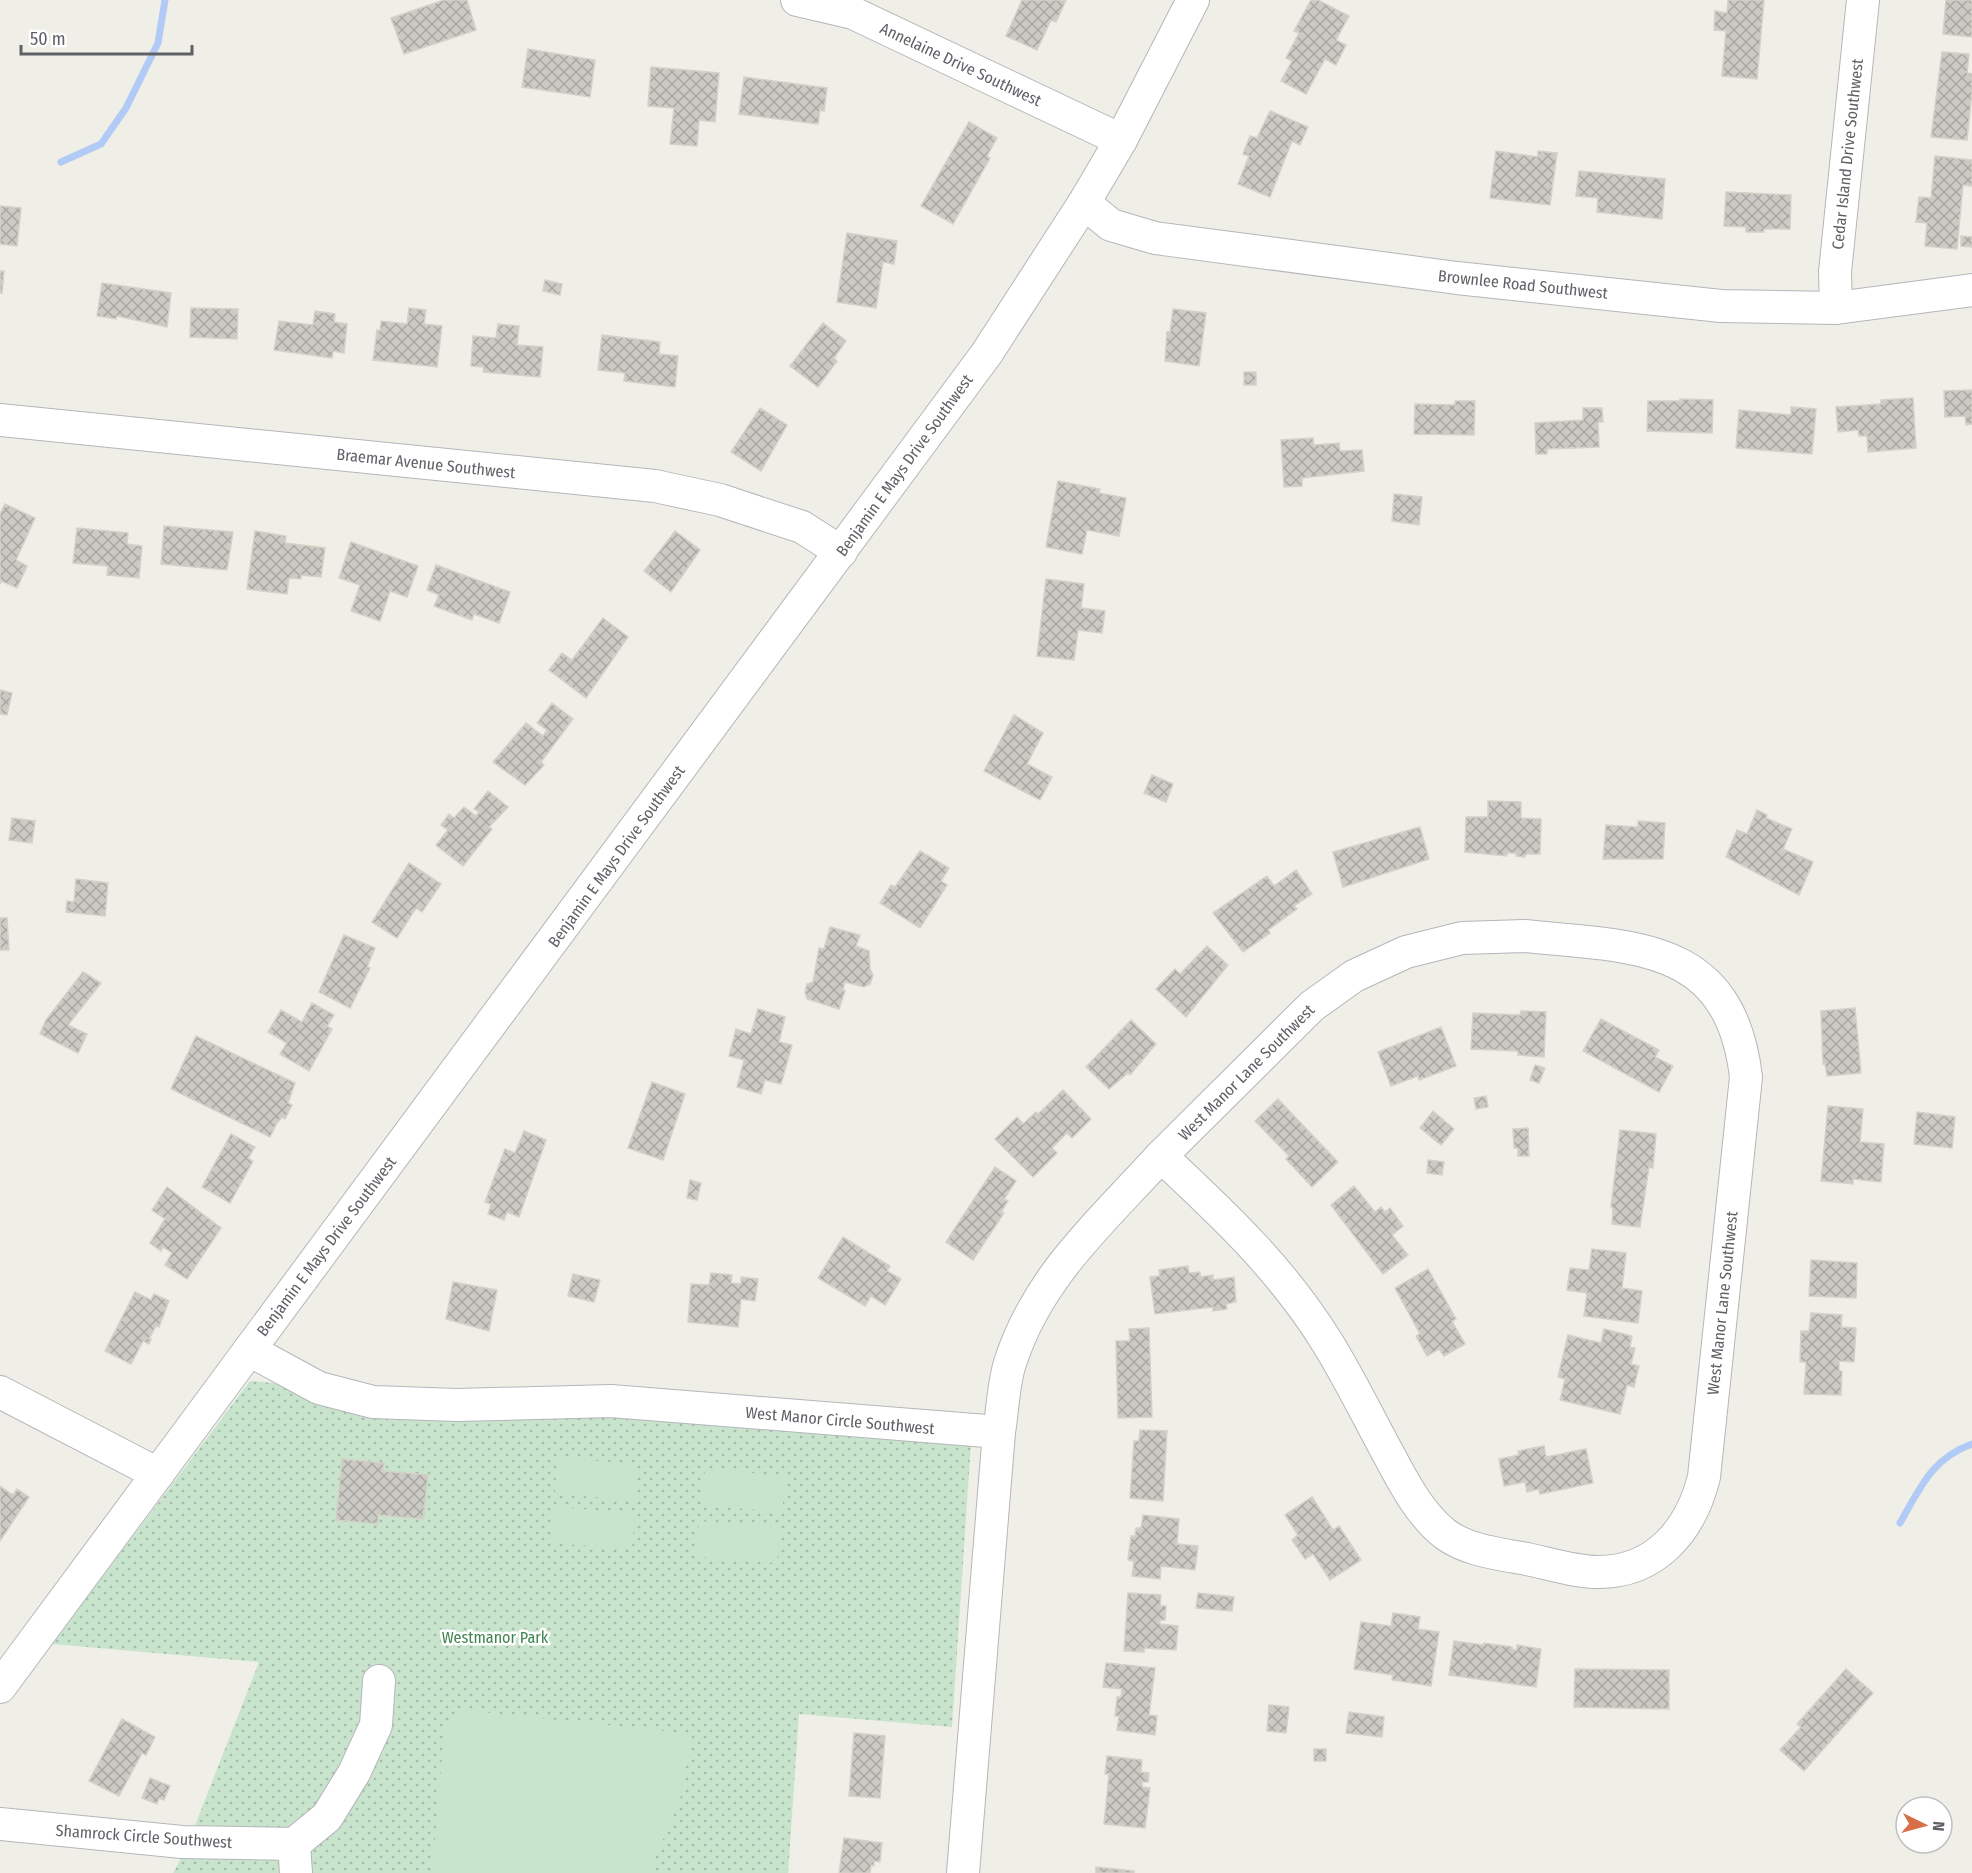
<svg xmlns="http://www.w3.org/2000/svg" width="1972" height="1873" font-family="'Fira Sans Condensed',sans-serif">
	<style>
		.park { fill: url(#park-dots) }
		.pitch { fill: #c8e4cd }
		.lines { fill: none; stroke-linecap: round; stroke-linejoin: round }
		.stream { stroke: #b2cbf6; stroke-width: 7 }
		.building { fill: url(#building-cross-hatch); stroke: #d4d2c7; stroke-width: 1.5 }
		.minor-casing { stroke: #b5b6bb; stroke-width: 34 }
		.minor { stroke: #fff; stroke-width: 32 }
		.labels { text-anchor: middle; stroke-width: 5; stroke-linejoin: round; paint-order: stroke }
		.street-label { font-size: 16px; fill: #5f6166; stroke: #fff }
		.park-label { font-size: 16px; fill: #418451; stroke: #fff }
	</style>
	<defs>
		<pattern id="park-dots" width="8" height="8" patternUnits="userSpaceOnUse" patternTransform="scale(1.5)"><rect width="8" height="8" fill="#c8e4cd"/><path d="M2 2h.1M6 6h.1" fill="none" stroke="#a6bcaa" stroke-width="1.8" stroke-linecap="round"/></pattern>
		<pattern id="building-cross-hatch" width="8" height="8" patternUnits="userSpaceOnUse" patternTransform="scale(1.5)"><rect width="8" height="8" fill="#cbcac4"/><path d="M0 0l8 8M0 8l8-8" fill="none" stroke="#a8a7a3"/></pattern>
	</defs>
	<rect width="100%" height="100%" fill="#efefe8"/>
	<path class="park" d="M250 1381 414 1396 972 1428 952 1727 799 1714 788 1873H173L185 1851 259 1662 52 1644Z"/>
	<g class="pitch">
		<path d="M557 1458 638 1464 635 1500 555 1494Z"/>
		<path d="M705 1469 786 1476 782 1512 702 1505Z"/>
		<path d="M554 1507 635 1513 632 1549 551 1543Z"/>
		<path d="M699 1521 780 1527 777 1563 696 1557Z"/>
		<path d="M463 1710 692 1734 680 1800 652 1865 646 1873H432L445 1723Z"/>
	</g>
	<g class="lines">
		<g class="stream">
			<path d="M61 162 101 144 126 108 158 43 165 0"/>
			<path d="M1900 1523C1920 1488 1932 1458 1972 1444"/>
		</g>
	</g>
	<g class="building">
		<path d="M444 0H467L476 30 404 54 391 18Z"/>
		<path d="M1022 0H1066L1056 22 1051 20 1037 50 1006 36Z"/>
		<path d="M1311 0H1318L1349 16 1336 40 1346 45 1336 65 1325 59 1306 94 1281 81 1292 61 1286 58 1299 33 1294 31Z"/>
		<path d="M1728 0H1764L1757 79 1722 76 1726 31 1714 30 1715 11 1727 13Z"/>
		<path d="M1946 0H1972V37L1943 34Z"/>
		<path d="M528 49 595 60 590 97 522 87Z"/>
		<path d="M1942 52 1969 54 1967 73 1972 74V91L1967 140 1931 137Z"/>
		<path d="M651 67 719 73 715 122 699 120 697 146 670 144 674 108 648 106Z"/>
		<path d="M744 77 827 88 824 111 820 110 818 124 739 114Z"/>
		<path d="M1270 111 1308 127 1300 145 1292 141 1270 197 1238 184 1249 156 1243 154 1250 136 1257 138Z"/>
		<path d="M969 122 997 138 987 156 990 158 953 224 921 206Z"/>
		<path d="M1496 151 1538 157V151L1557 153 1550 205 1490 198Z"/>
		<path d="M1935 156 1972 160V186L1963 185 1957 249 1925 246 1927 223 1916 222 1919 197 1931 198Z"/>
		<path d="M1579 171 1665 179 1662 219 1597 212 1598 198 1576 196Z"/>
		<path d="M1726 192 1791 195 1790 229H1764V232H1746V227L1724 226Z"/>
		<path d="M0 206 21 208 17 246 0 244Z"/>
		<path d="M847 233 897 241 894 264 883 262 876 308 837 302Z"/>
		<path d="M1961 236 1972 237V247L1961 246Z"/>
		<path d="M0 271H4L2 293H0Z"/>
		<path d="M545 280 562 284 560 295 543 291Z"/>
		<path d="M102 283 171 293 167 327 117 316 116 319 97 316Z"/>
		<path d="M191 308 238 309 237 339 190 337Z"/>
		<path d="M409 308 426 310 424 324 442 326 437 367 373 360 377 330 380 331 381 321 407 324Z"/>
		<path d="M1173 309 1206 313 1199 366 1165 361 1167 332H1170Z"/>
		<path d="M315 311 335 314 334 322 347 324 344 353 333 351 332 358 274 350 279 321 313 325Z"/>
		<path d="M823 323 846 341 834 358 837 361 818 387 790 366Z"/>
		<path d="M498 324 519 326 517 345 543 347 540 377 483 372 484 367 471 366 473 336 496 338Z"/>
		<path d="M602 335 660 342 659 354 678 356 675 387 624 381 625 373 598 370Z"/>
		<rect x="1244" y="372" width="12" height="13"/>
		<path d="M1972 390V424L1966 425 1965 416 1945 417 1944 391Z"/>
		<path d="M1913 398 1916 448 1868 452 1867 436H1859L1858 430 1838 432 1836 407 1881 404V400Z"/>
		<path d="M1680 399 1713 400 1712 433 1647 431 1648 401H1681Z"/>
		<path d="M1455 401H1475L1474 435 1414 434 1415 404 1455 405Z"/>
		<path d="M1791 407 1816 409 1812 454 1736 448 1739 410 1791 415Z"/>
		<path d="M760 408 787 425 761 471 731 452Z"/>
		<path d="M1583 408H1602L1603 422H1598L1599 447 1547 449V454H1536L1535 423 1583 420Z"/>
		<path d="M1313 438 1314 445 1339 443 1340 451 1362 450 1364 471 1302 478V486L1284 487 1281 440Z"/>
		<path d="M1058 481 1100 489 1099 493 1126 498 1119 536 1087 530 1082 554 1046 547Z"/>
		<path d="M1394 494 1422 497 1419 525 1392 521Z"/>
		<path d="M5 504 35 518 16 560 27 566 17 588 1 581 0 584V514Z"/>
		<path d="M164 526 233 532 227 570 161 564Z"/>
		<path d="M77 528 128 533 127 544 142 546 139 578 107 575 108 566 73 563Z"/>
		<path d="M255 531 286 536 285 543 325 548 321 577 301 575V579L289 578 287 594 247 589Z"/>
		<path d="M675 531 700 550 671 592 644 571Z"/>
		<path d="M351 542 418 566 407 597 390 591 380 621 351 611 360 585 339 578Z"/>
		<path d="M436 565 510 592 499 623 474 614 472 620 434 606 439 595 427 590Z"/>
		<path d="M1046 579 1084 584 1081 608 1105 611 1102 633 1078 630 1074 660 1037 656Z"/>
		<path d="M603 618 628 637 586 698 549 670 562 653 572 660Z"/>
		<path d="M0 690 12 693 7 715 0 714Z"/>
		<path d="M552 703 573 719 541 762 544 765 525 785 493 762 526 723 543 736 547 730 537 723Z"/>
		<path d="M1014 715 1043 733 1027 764 1052 777 1040 800 984 771Z"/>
		<path d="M1152 775 1173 784 1166 802 1144 793Z"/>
		<path d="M488 791 508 807 489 827 492 829 463 866 436 845 448 830 441 825 449 814 454 818 464 807 476 816 479 812 474 809Z"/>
		<path d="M1488 801 1521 802V818L1541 819 1540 854H1526L1525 857 1516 856V853H1507V856L1465 852 1466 817H1488Z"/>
		<path d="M1757 810 1767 815 1766 818 1792 829 1783 849 1813 862 1799 895 1726 857 1737 830 1747 834Z"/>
		<path d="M12 818 35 821 32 843 9 840Z"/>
		<path d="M1638 821 1665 823 1663 859H1603L1606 825 1638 827Z"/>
		<path d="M1420 827 1429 859 1343 887 1333 852Z"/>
		<path d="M920 851 949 868 941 881 947 885 920 928 880 903 891 885 895 887Z"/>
		<path d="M409 863 441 884 422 912 416 908 397 938 372 922Z"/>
		<path d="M1296 870 1312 894 1294 906 1297 909 1268 930 1270 933 1243 952 1213 913 1267 876 1274 886Z"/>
		<path d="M76 879 108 883 105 916 66 912 67 901 74 902Z"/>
		<path d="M0 918H7L9 950H0Z"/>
		<path d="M830 927 860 935 856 946 869 951 870 969 873 975 870 984 864 987 845 982 843 990 845 991 839 1009 807 999 805 992 807 984 813 982 819 948 824 949Z"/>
		<path d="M344 935 375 948 367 967 370 968 350 1008 319 992Z"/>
		<path d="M1207 946 1228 965 1186 1017 1156 989 1175 969 1180 974Z"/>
		<path d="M83 972 101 983 68 1025 87 1034 78 1053 40 1034 46 1020Z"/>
		<path d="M312 1003 334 1015 327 1026 332 1029 309 1071 280 1054 287 1043 268 1032 281 1010 302 1022Z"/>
		<path d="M1855 1008 1861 1073 1827 1076 1825 1064H1823L1821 1011Z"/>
		<path d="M758 1009 785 1017 779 1042 792 1045 781 1084 765 1080 761 1094 737 1087 744 1060 729 1056 736 1029 751 1034Z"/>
		<path d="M1521 1011 1546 1012 1544 1057 1518 1055V1051L1471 1049 1473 1013 1520 1015Z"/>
		<path d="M1601 1019 1659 1050 1655 1057 1673 1066 1659 1092 1583 1051Z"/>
		<path d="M1131 1020 1156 1044 1130 1075 1128 1073 1109 1089 1086 1067Z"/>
		<path d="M1441 1027 1456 1066 1419 1080 1418 1076 1391 1086 1378 1052Z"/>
		<path d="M196 1036 295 1083 288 1103 292 1105 285 1119 282 1117 277 1123 270 1137 171 1089Z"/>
		<path d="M1535 1065 1545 1068 1539 1083 1530 1080Z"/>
		<path d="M652 1082 685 1094 663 1160 628 1148Z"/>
		<path d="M1063 1090 1091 1119 1072 1138 1067 1133 1052 1148 1057 1153 1033 1177 995 1139 1017 1117 1023 1124 1036 1112 1038 1114Z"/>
		<path d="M1486 1096 1488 1107 1476 1109 1474 1098Z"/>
		<path d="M1278 1099 1338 1162 1312 1187 1286 1159 1289 1156 1255 1121Z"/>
		<path d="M1828 1106 1863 1109 1860 1142 1884 1144 1881 1182 1853 1179V1184L1821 1181Z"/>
		<path d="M1433 1111 1454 1129 1441 1145 1420 1128Z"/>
		<path d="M1917 1112 1955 1117 1952 1148 1914 1144Z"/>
		<path d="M1528 1128 1529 1156H1518V1148H1514L1513 1129Z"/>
		<path d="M1620 1130 1656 1134 1653 1168 1649 1167 1640 1227 1612 1224 1613 1208 1611 1207Z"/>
		<path d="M524 1131 546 1140 519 1217 507 1212 504 1220 488 1214 491 1204 485 1202 505 1149 515 1153Z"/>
		<path d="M231 1134 255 1147 248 1158 253 1161 230 1203 202 1187Z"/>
		<path d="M1428 1160 1444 1162 1442 1175 1427 1173Z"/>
		<path d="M995 1167 1016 1181 1004 1199 1008 1201 1001 1212 1004 1213 973 1260 946 1242Z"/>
		<path d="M690 1180 701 1183 697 1200 687 1198Z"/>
		<path d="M1354 1186 1375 1212 1381 1207 1385 1212 1390 1208 1403 1226 1392 1235 1408 1255 1383 1274 1331 1205Z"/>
		<path d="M167 1187 221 1228 187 1279 165 1265 172 1253 163 1247 161 1251 150 1243 165 1219 152 1210Z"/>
		<path d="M843 1237 890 1266 887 1271 901 1279 885 1305 871 1296 865 1306 818 1278Z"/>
		<path d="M1592 1249 1626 1253 1622 1288 1642 1291 1638 1323 1584 1316 1587 1293 1567 1290 1570 1268 1589 1270Z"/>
		<path d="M1811 1260 1857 1263 1856 1298 1809 1296Z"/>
		<path d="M1188 1266 1189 1273 1200 1272V1277L1213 1275V1280L1234 1277 1236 1302 1226 1304 1227 1309 1213 1311V1307L1155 1314 1150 1277 1160 1276 1159 1270Z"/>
		<path d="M1428 1269 1456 1319 1452 1321 1465 1344 1444 1356 1439 1349 1427 1356 1416 1336 1420 1334 1395 1288Z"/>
		<path d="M711 1273 732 1275 731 1283 741 1284V1277L758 1279 755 1301 741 1299 738 1327 688 1322 691 1284 709 1285Z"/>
		<path d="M573 1274 600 1280 594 1302 568 1296Z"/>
		<path d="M453 1282 497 1290 489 1331 446 1319Z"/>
		<path d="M135 1292 151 1300 154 1294 169 1301 159 1327 156 1326 149 1339H151L149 1344 143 1341 131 1364 105 1351Z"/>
		<path d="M1811 1313 1842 1315 1841 1327 1856 1328 1854 1362 1839 1361V1371H1842L1841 1395 1804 1394 1806 1362H1800L1801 1331H1809Z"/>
		<path d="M1149 1328 1152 1417 1118 1418 1116 1341H1130L1129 1329Z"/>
		<path d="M1604 1329 1632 1336 1630 1347 1635 1348 1631 1364 1639 1366 1634 1387 1627 1385 1620 1414 1560 1400 1565 1379 1558 1377 1568 1335 1601 1343Z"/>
		<path d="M1140 1430 1167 1431 1163 1501 1130 1498 1134 1441H1139Z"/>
		<path d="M1544 1446 1546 1457 1586 1449 1593 1483 1540 1494 1539 1489 1527 1492 1525 1482 1504 1486 1499 1459 1519 1455 1518 1451Z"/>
		<path d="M342 1459 384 1463 383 1471 428 1475 423 1519 378 1515V1524L336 1520Z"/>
		<path d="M0 1486 13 1495 17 1489 29 1497 0 1541Z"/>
		<path d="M1312 1497 1333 1530 1339 1526 1361 1560 1330 1580 1313 1554 1305 1559 1292 1540 1298 1535 1285 1515Z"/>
		<path d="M1143 1515 1179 1519 1177 1544 1198 1546 1195 1570 1161 1566 1160 1579 1132 1576 1134 1561 1128 1560 1131 1536H1135L1136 1528H1141Z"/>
		<path d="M1128 1593 1161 1595 1160 1606H1166L1165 1620H1160V1624L1178 1626 1176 1650 1144 1648V1652L1124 1651Z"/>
		<path d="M1198 1593 1234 1597 1232 1611 1196 1608Z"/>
		<path d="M1393 1613 1420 1617 1418 1629 1439 1632 1431 1686 1392 1680 1393 1675 1354 1669 1361 1622 1391 1626Z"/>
		<path d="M1454 1641 1483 1645 1484 1643 1512 1647V1649L1517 1650V1645L1541 1649 1536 1687 1449 1675Z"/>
		<path d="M1106 1663 1155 1668 1149 1715 1157 1716 1155 1735 1117 1730 1119 1716H1115L1117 1697H1121L1122 1689 1103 1687Z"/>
		<path d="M1575 1669 1669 1670V1709L1574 1707Z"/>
		<path d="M1846 1669 1873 1693 1804 1771 1780 1750 1801 1727 1797 1724Z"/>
		<path d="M1269 1705 1289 1707 1286 1733 1267 1731Z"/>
		<path d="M1349 1712 1384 1717 1382 1737 1346 1733Z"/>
		<path d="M122 1719 155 1737 146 1755 142 1753 119 1796 89 1781Z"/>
		<path d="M854 1733 885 1736 880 1798 849 1796Z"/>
		<rect x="1314" y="1749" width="12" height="12"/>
		<path d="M1107 1756 1142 1760 1141 1772 1149 1773 1148 1782H1142V1787L1150 1788 1145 1828 1104 1824 1109 1774H1105Z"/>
		<path d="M150 1778 170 1786 164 1800 159 1798 157 1804 142 1798Z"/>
		<path d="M844 1838 882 1843 880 1862 874 1861V1866L871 1865 870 1873H839Z"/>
		<path d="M1096 1867 1134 1871V1873H1096Z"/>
	</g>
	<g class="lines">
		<g class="minor-casing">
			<g id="minor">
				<path d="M797 0 853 13 1121 140"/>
				<path d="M1084 203 1111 225 1155 238 1457 278 1721 306 1836 308 1972 290"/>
				<path d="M1836 308 1835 272 1863 0"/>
				<path d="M0 420 655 486 720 500 802 527 841 552"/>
				<path d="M1524 936C1633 947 1730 941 1746 1077L1704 1477C1691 1529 1657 1572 1598 1572 1576 1572 1550 1564 1527 1559 1500 1554 1468 1551 1445 1534 1420 1514 1405 1485 1390 1457 1369 1419 1350 1379 1327 1342 1281 1268 1224 1215 1161 1156L1312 1006 1354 976 1406 952 1462 938Z"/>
				<path d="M249 1350 319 1388 373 1402 457 1405 611 1401 999 1432"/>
				<path d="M0 1392 158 1474"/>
				<path d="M0 1687 987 353 1084 203 1121 140 1193 0"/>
				<path d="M0 1824 182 1842 294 1844 296 1873"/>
				<path d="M294 1844 327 1817 354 1773 376 1725 379 1681"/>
				<path d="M963 1873 999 1432C1003 1409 1003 1382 1011 1360 1039 1275 1103 1220 1161 1156"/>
			</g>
		</g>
		<use href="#minor" class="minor"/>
	</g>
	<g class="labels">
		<g class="street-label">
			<text transform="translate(961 64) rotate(25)" y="6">Annelaine Drive Southwest</text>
			<text transform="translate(1847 154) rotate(-84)" y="6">Cedar Island Drive Southwest</text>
			<text transform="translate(1523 284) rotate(6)" y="6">Brownlee Road Southwest</text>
			<text transform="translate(426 463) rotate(6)" y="6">Braemar Avenue Southwest</text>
			<text transform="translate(904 465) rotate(-54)" y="6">Benjamin E Mays Drive Southwest</text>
			<text transform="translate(616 856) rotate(-54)" y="6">Benjamin E Mays Drive Southwest</text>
			<text transform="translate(1246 1072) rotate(-45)" y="6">West Manor Lane Southwest</text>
			<text transform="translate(326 1246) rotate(-53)" y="6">Benjamin E Mays Drive Southwest</text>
			<text transform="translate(1722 1303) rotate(-84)" y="6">West Manor Lane Southwest</text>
			<text transform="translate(840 1420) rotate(5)" y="6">West Manor Circle Southwest</text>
			<text transform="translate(144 1836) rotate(4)" y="6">Shamrock Circle Southwest</text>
		</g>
		<g class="park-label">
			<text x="495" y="1643">Westmanor Park</text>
		</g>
	</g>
	<g transform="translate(1924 1825) rotate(95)"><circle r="28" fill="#ffffff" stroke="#bfc0c2" stroke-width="1.5"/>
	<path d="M0-4.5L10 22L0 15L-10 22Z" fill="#d66e47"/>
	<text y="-9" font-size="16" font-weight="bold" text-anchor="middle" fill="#5f6166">N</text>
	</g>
	<path d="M21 45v9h171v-9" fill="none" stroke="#5f6166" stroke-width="3"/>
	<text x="30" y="45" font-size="18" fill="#5f6166" stroke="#ffffff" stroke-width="4.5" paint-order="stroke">50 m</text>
</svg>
